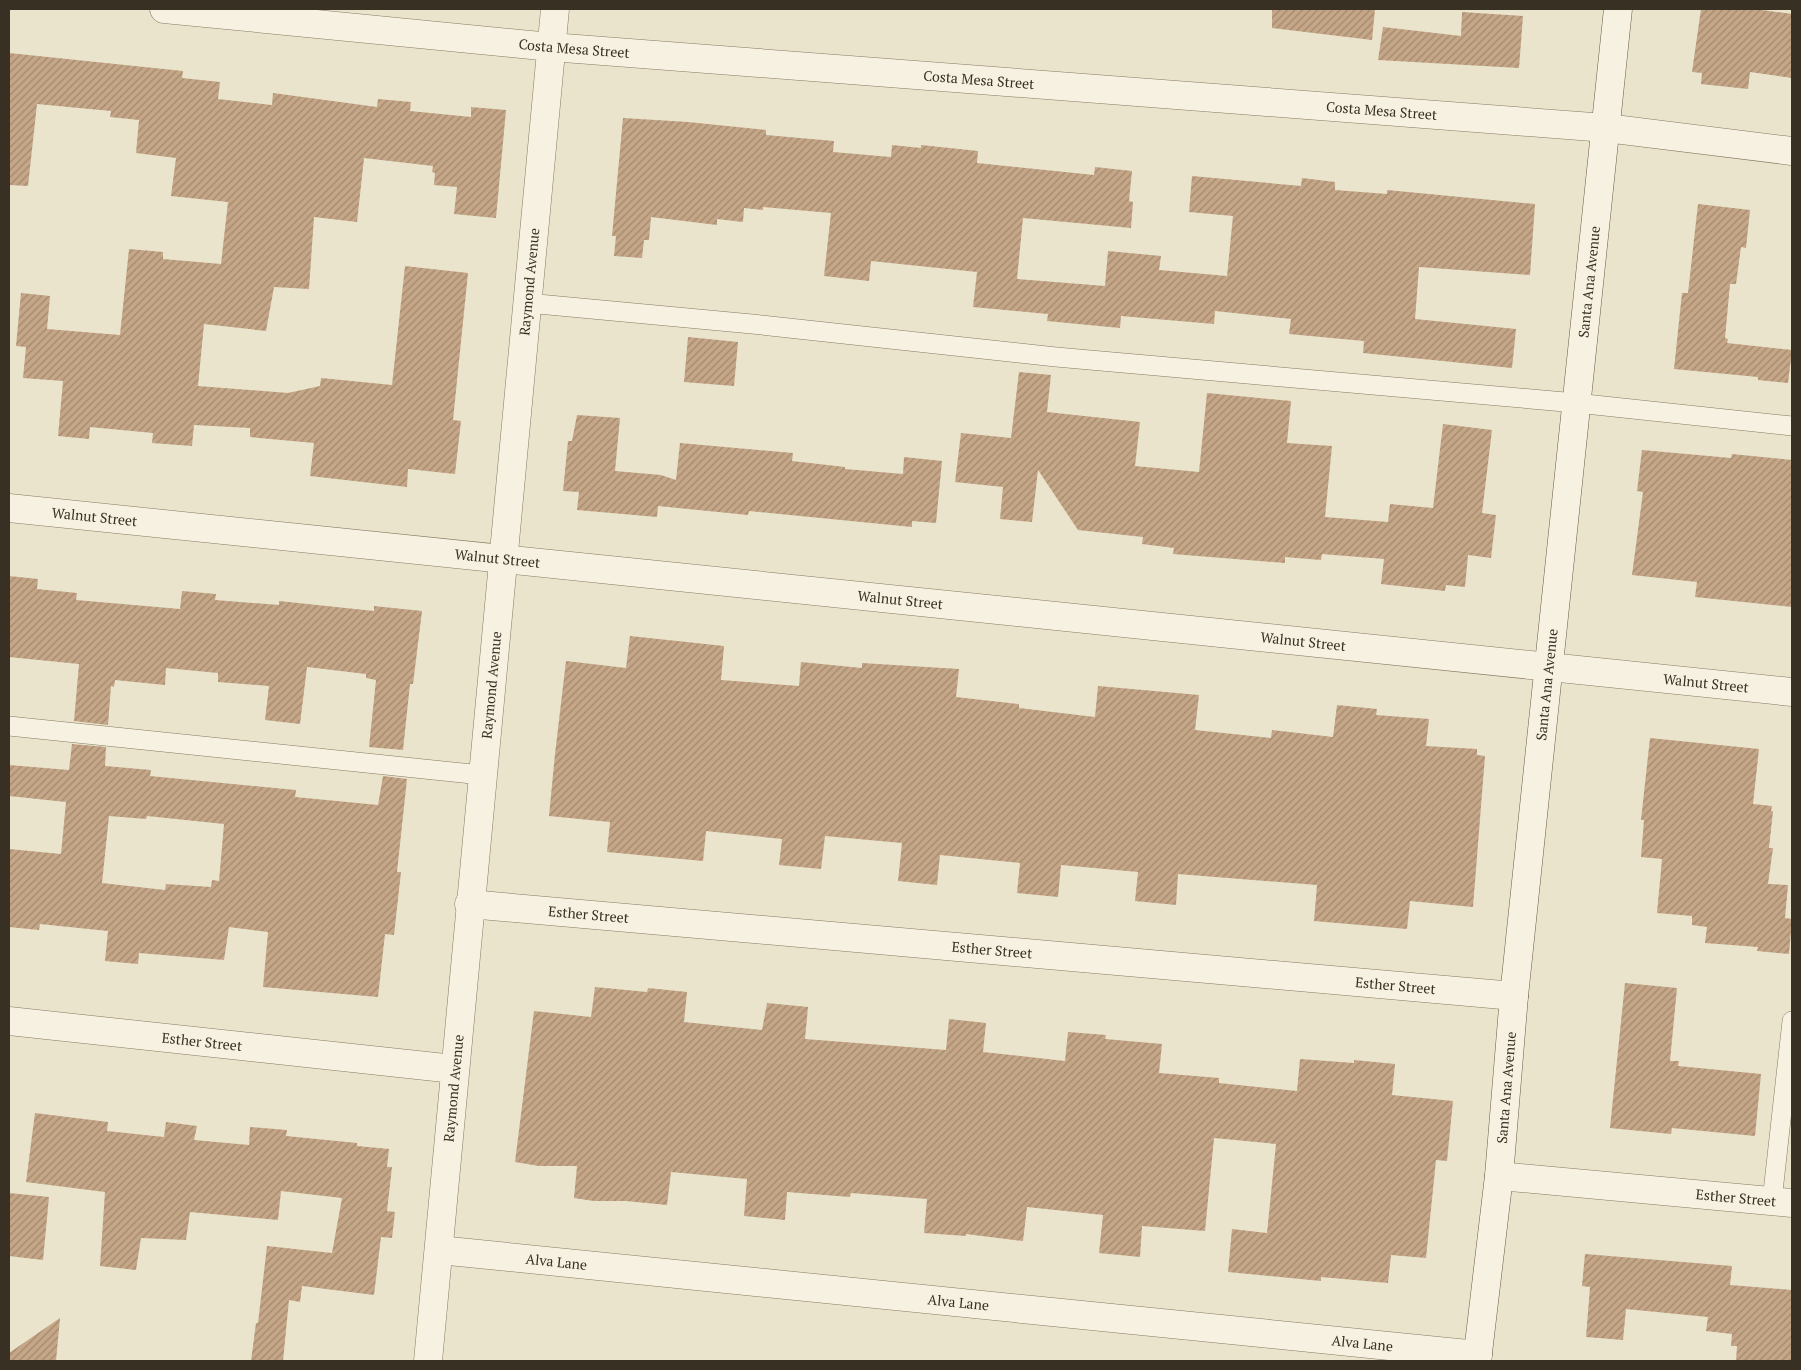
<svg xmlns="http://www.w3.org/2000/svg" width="1801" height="1370" font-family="'PT Serif',serif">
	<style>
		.building { fill: url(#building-hatch); fill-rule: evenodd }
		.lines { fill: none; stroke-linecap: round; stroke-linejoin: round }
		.lane-casing { stroke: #877962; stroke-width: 20 }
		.street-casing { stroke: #877962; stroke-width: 29 }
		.secondary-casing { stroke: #695a45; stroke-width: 29 }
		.lane { stroke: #f6f1e0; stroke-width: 19 }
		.street { stroke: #f6f1e0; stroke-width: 28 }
		.secondary { stroke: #f6f1e0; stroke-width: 28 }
		.labels { text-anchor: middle; stroke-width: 4.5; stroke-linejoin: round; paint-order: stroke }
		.street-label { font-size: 14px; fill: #393024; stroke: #f3eedc }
	</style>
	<defs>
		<pattern id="building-hatch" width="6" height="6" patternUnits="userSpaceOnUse" patternTransform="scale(1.25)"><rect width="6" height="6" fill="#c5a687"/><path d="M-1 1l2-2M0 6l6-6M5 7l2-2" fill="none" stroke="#a1886e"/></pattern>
	</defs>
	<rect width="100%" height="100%" fill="#ebe4cd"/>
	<g class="building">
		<path d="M1272 9H1375L1372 40 1272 28Z"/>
		<path d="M1701 9H1755L1792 14V78L1750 72 1748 89 1701 84 1702 73 1692 72Z"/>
		<path d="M1462 12 1523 16 1519 68 1378 60 1383 27 1461 36Z"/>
		<path d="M9 53 183 71 182 78 220 82 218 99 272 105 273 93 377 107 378 99 411 102 410 111 471 117V107L506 110 496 218 454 214 457 187 434 185 435 173 432 172 433 166 364 158 357 222 314 217 309 289 274 287 266 331 204 324 198 386 288 393 320 386 321 378 392 385 405 266 468 273 453 420 461 421 455 474 408 469 407 487 310 476 314 443 250 437V428L194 425 192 446 152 443 153 433 90 427 89 439 58 436 63 381 23 378 26 347 16 346 21 293 50 296 47 329 120 335 129 249 163 252V259L221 264 228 202 171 196 176 158 136 153 139 120 110 117 111 111 37 104 28 186 9 185Z"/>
		<path d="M623 118 688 122 766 130V135L834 141 833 152 891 157 892 145 921 148V145L978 151 977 163 1094 175 1095 167 1132 171 1129 201 1133 202 1131 228 1023 218 1017 279 1105 286 1108 251 1161 256 1159 270 1227 276 1233 216 1189 212 1192 176 1301 186 1302 178 1335 182V190L1387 194V190L1535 204 1530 275 1419 267 1415 319 1516 329 1512 368 1363 353 1364 341 1289 334 1291 319 1215 311 1214 324 1121 316 1120 328 1047 321 1048 314 973 307 977 272 871 261 869 281 824 276 831 213 763 207V210L744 208 743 222 717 219V225L651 217 649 240H644L642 258 614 256 616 236H612Z"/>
		<path d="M1698 204 1750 210 1746 248 1741 247 1736 284H1730L1725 338 1728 339 1727 343 1792 350 1788 383 1758 380V377L1674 369 1682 293H1688Z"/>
		<path d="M688 337 738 342 734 386 684 382Z"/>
		<path d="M1019 372 1051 375 1047 412 1140 422 1135 466 1199 472 1207 393 1291 401 1287 443 1332 446 1325 517 1388 522 1390 504 1433 508 1443 424 1492 430 1482 513 1496 515 1491 558 1468 555 1465 587 1446 585 1445 591 1381 584 1384 559 1322 554 1321 560 1285 557V563L1173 554 1174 548 1142 544 1143 537 1078 530 1038 470 1032 522 1000 519 1003 487 955 482 961 433 1011 438Z"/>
		<path d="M577 415 620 418 615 471 661 475 676 480 680 443 793 453 792 461 845 467V469L903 474 904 457 942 461 936 523 912 521V527L749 511 748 515 658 506 657 517 577 510 579 492 563 491 568 441H572Z"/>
		<path d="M1642 450 1731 458 1732 454 1792 460V607L1695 597 1697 582 1632 575 1643 492 1637 491Z"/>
		<path d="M9 576 38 579 37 589 77 593 76 600 180 609 182 591 216 594 215 600 279 605V601L374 611V606L422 611 413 684H410L403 750 369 747 376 680 366 678V674L307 667 300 724 265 720 269 686 218 682V673L166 668 165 685 115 680 114 687 111 686 108 725 74 721 79 664 9 657Z"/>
		<path d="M630 636 724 646 721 680 799 686 801 662 862 668V663L959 669 956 697 1019 704V708L1095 717 1098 686 1199 695 1195 730 1271 738 1272 730 1333 737 1337 705 1377 709 1376 715 1429 719 1426 746 1477 749V755L1485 756 1473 907 1410 901 1407 929 1314 921 1317 885 1178 874 1176 905 1135 901 1138 872 1061 865 1058 897 1017 893 1020 863 940 855 937 885 898 881 902 843 825 836 821 869 779 865 782 839 706 831 703 861 607 852 610 822 549 816 555 754 566 661 626 668Z"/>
		<path d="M1650 738 1759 749 1753 804 1772 806 1771 811H1773L1769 848H1773L1768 884 1788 885 1785 918 1792 919 1789 954 1757 951 1758 947 1705 943 1707 927 1692 925V916L1657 913 1662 859 1641 857 1644 820H1641Z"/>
		<path d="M72 744 106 747 105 766 151 770 150 776 296 790 295 797 378 805 383 776 407 779 397 872H401L394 935 385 934 378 997 263 987 268 932 229 927 224 960 139 953 138 964 105 961 108 931 40 924 39 930 9 927V849L61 854 66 802 9 796V765L69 770ZM109 816 146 819 147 816 224 824 219 881 212 880 211 887 166 884 165 890 102 883Z"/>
		<path d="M1625 983 1677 988 1670 1061H1679L1678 1066 1761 1074 1755 1136 1672 1128 1671 1134 1610 1128Z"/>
		<path d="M595 987 647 992 648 988 687 992 684 1022 762 1030 767 1003 808 1007 805 1039 946 1050 949 1019 986 1023 983 1052 1065 1061 1068 1032 1106 1035 1105 1039 1162 1044 1159 1073 1219 1078V1083L1297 1091 1300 1059 1354 1063V1060L1395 1064 1392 1095 1453 1101 1447 1161 1436 1160 1426 1258 1391 1255 1388 1283 1321 1277V1281L1228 1272 1232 1229 1267 1233 1276 1144 1214 1138 1205 1231 1142 1226 1140 1257 1099 1253 1103 1215 1027 1207 1023 1241 966 1234V1236L924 1233 927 1199 851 1193 850 1197 787 1192 785 1220 744 1216 747 1179 671 1172 667 1205 626 1201H594L574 1198 577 1166H539L515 1162 534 1011 591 1017Z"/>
		<path d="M35 1113 108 1122 107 1131 164 1137 166 1122 197 1126 194 1140 249 1145 250 1127 287 1130 286 1136 357 1143V1146L389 1149 387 1167H392L387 1211 395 1212 392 1238 381 1237 374 1295 302 1286 300 1302 289 1300 283 1361H251L256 1323H258L267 1246 332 1253 342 1198 281 1191 278 1220 190 1212 186 1240 141 1238 136 1270 100 1266 105 1192 26 1182Z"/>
		<path d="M9 1193 49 1197 43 1260 9 1256Z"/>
		<path d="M1585 1254 1732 1266 1730 1285 1792 1290V1361H1736L1737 1346H1731L1732 1334 1706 1331 1708 1317 1626 1309 1623 1340 1586 1337 1590 1287 1582 1286Z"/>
		<path d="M60 1318 56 1361H9V1353Z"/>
	</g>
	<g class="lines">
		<g class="lane-casing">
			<g id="lane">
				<path d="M527 303 752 324 1056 357 1576 403 1792 426"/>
				<path d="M9 726 482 775"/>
				<path d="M1772 1201 1792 1021"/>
			</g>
		</g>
		<g class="street-casing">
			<g id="street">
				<path id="s1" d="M164 9 551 47 1606 128 1792 151"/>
				<path id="s2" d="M9 508 1792 692"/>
				<path id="s3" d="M469 904 1514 996"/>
				<path id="s4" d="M9 1021 454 1069"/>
				<path id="s5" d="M1499 1176 1792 1203"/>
				<path id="s6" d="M439 1250 1478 1355"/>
				<path id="s7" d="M428 1361 555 9"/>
			</g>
		</g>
		<g class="secondary-casing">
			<g id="secondary">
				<path id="s8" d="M1477 1361 1499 1176 1514 996 1618 9"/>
			</g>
		</g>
		<use href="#lane" class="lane"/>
		<use href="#street" class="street"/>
		<use href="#secondary" class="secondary"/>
	</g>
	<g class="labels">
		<g class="street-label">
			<text dy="5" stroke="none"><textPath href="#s1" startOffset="412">Costa Mesa Street</textPath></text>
			<text dy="5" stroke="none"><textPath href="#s1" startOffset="818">Costa Mesa Street</textPath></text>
			<text dy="5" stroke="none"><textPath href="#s1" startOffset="1222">Costa Mesa Street</textPath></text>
			<text dy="5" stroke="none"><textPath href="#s7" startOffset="1084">Raymond Avenue</textPath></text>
			<text dy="5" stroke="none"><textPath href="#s8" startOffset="1085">Santa Ana Avenue</textPath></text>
			<text dy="5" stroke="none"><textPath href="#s2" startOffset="86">Walnut Street</textPath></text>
			<text dy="5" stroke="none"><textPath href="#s2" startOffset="491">Walnut Street</textPath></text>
			<text dy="5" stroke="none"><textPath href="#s2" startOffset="896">Walnut Street</textPath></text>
			<text dy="5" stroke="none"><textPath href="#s2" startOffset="1301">Walnut Street</textPath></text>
			<text dy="5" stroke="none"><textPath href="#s2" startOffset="1706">Walnut Street</textPath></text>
			<text dy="5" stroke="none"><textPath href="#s7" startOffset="679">Raymond Avenue</textPath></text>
			<text dy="5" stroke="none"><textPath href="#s8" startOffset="680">Santa Ana Avenue</textPath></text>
			<text dy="5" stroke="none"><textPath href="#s3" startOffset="120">Esther Street</textPath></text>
			<text dy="5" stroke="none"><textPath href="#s3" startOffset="525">Esther Street</textPath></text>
			<text dy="5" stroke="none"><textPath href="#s3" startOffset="930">Esther Street</textPath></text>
			<text dy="5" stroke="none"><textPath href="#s4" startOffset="194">Esther Street</textPath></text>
			<text dy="5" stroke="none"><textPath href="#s7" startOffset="274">Raymond Avenue</textPath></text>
			<text dy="5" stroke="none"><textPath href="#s8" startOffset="275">Santa Ana Avenue</textPath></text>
			<text dy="5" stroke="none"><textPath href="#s5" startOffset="238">Esther Street</textPath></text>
			<text dy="5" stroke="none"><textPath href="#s6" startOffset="118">Alva Lane</textPath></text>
			<text dy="5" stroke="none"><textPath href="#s6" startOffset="522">Alva Lane</textPath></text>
			<text dy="5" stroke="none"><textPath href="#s6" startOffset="928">Alva Lane</textPath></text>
		</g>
	</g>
	<rect width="1801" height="1370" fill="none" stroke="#393024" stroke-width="20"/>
</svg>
